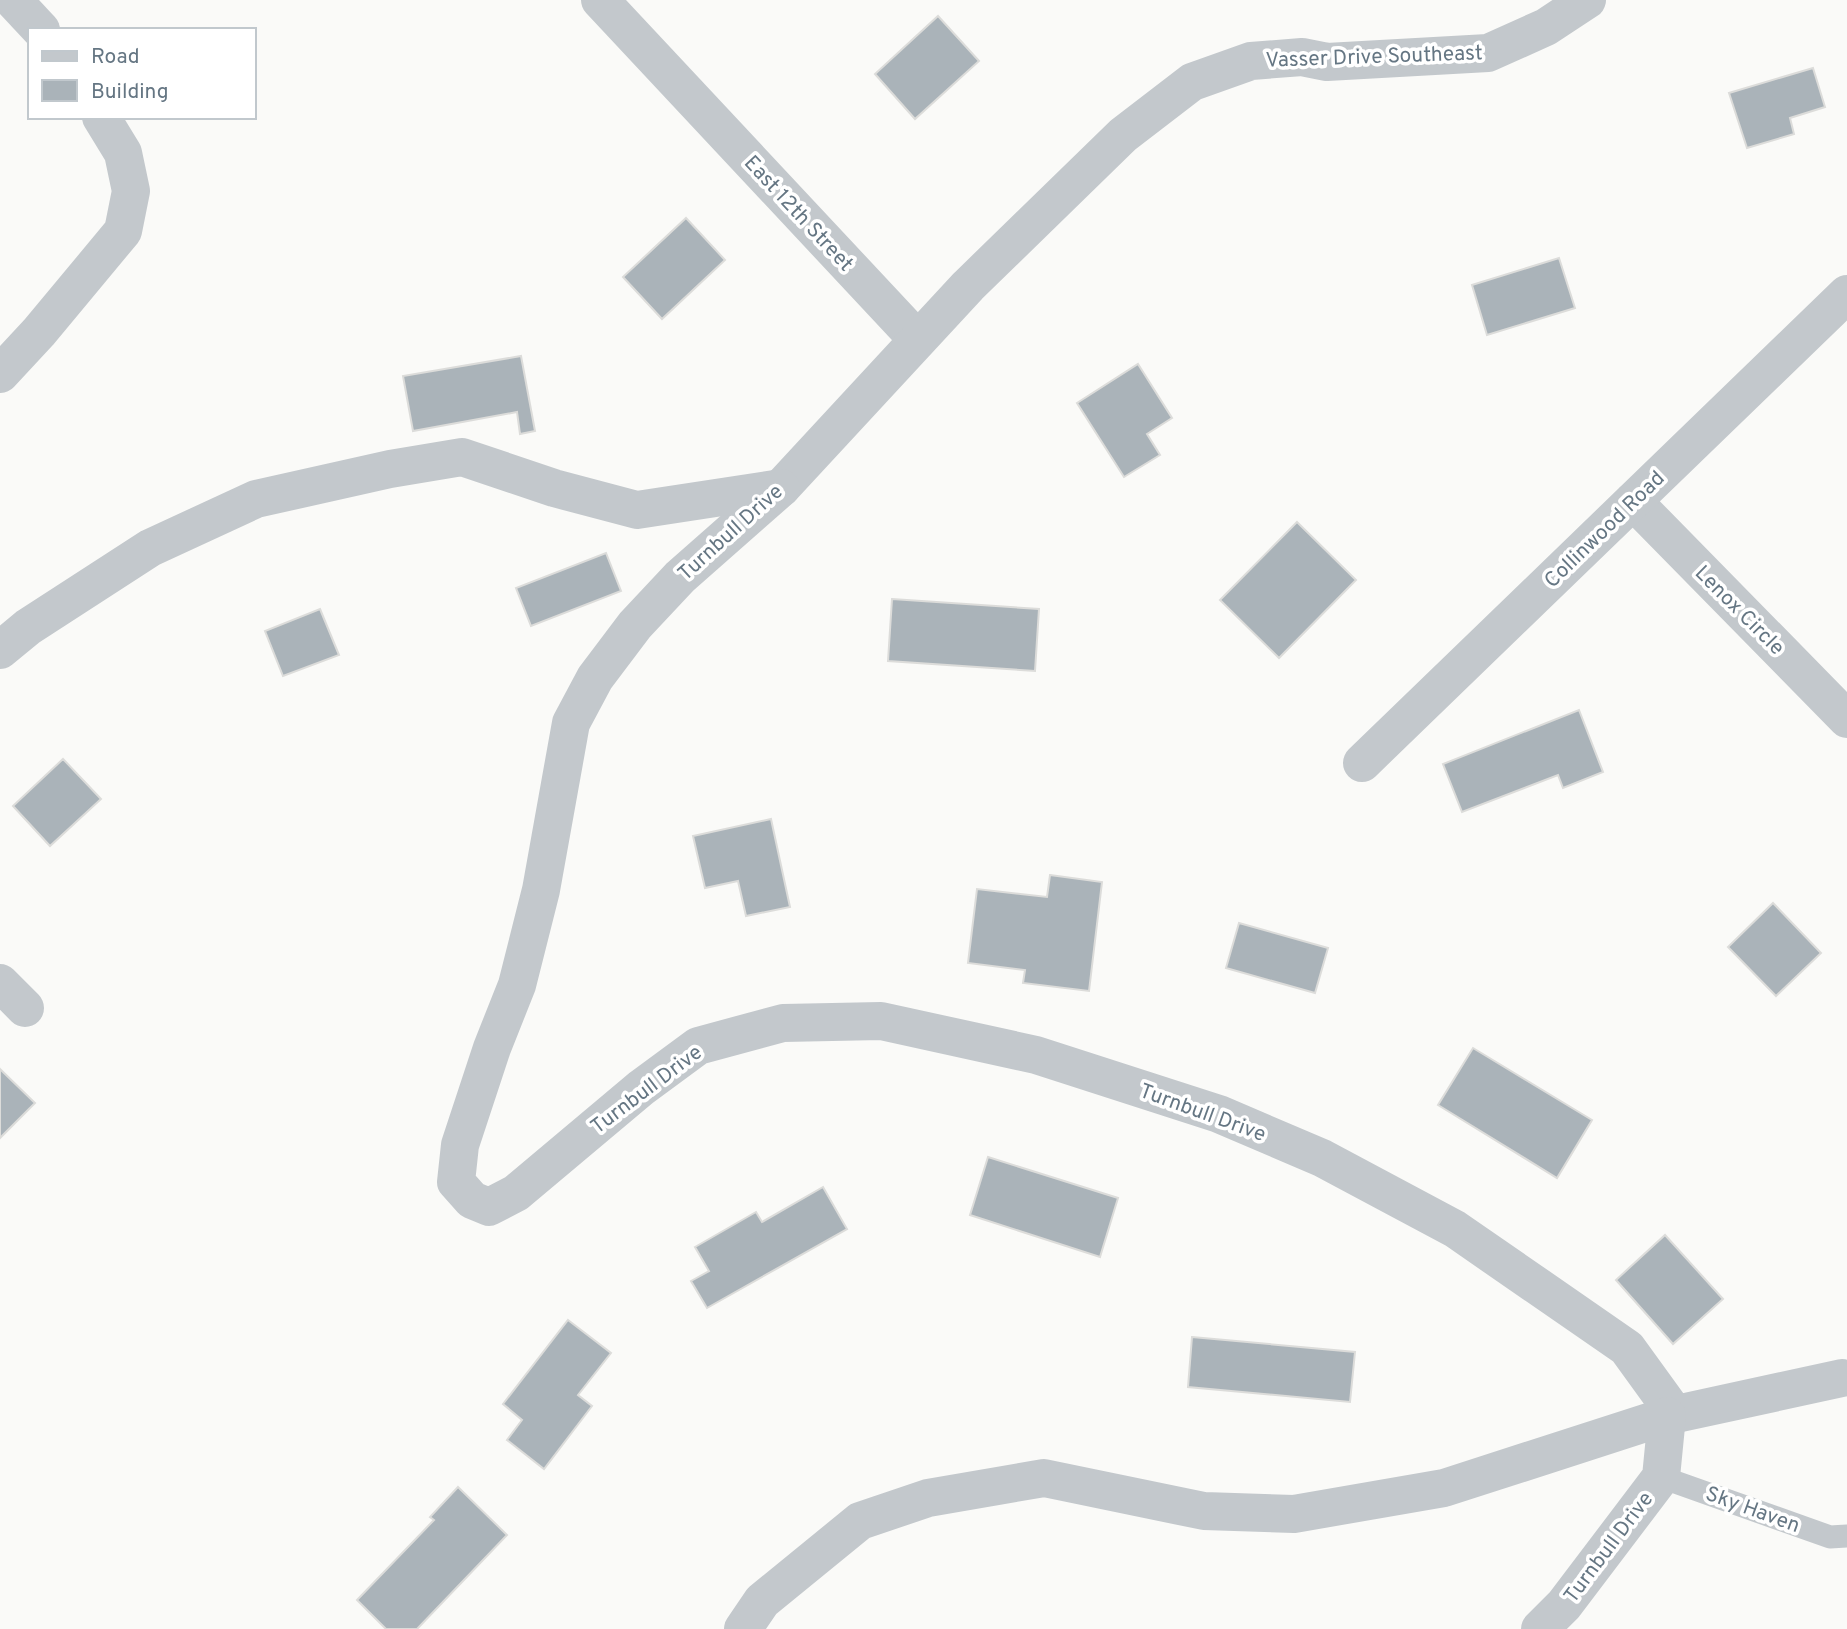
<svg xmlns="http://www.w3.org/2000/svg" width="1847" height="1629" font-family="Overpass,sans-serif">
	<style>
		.building { fill: #aab3b9; stroke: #dcdcda; stroke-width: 2 }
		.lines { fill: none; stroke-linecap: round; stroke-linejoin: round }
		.service { stroke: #c3c8cc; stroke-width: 23 }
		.minor { stroke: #c3c8cc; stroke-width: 38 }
		.labels { text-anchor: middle; stroke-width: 7; stroke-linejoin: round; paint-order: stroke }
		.street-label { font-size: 21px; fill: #657683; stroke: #fff }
	</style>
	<rect width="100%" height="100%" fill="#fafaf8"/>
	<g class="building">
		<path d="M938 16 979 61 915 119 875 74Z"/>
		<path d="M1813 68 1825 107 1790 118 1794 134 1747 148 1729 93Z"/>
		<path d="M686 218 725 260 662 319 623 277Z"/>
		<path d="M1559 258 1575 308 1487 335 1472 285Z"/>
		<path d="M521 356 535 431 520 434 517 412 413 431 403 376Z"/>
		<path d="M1138 364 1172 418 1147 434 1160 455 1124 477 1077 403Z"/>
		<path d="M1297 522 1356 580 1279 658 1220 600Z"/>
		<path d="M606 553 621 591 531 626 516 588Z"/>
		<path d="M892 599 1039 609 1035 671 888 661Z"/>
		<path d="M320 609 339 655 283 676 265 631Z"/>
		<path d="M1579 710 1603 772 1563 788 1558 775 1462 812 1443 764Z"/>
		<path d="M63 759 101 799 50 846 13 806Z"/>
		<path d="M771 819 790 907 746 916 738 881 705 888 693 836Z"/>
		<path d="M1050 875 1102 882 1089 991 1023 983 1025 970 968 963 977 889 1047 897Z"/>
		<path d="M1773 903 1821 953 1776 996 1728 947Z"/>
		<path d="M1239 923 1328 948 1315 993 1226 968Z"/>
		<path d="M1473 1048 1592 1120 1557 1178 1438 1105Z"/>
		<path d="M0 1069 35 1103 0 1138Z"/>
		<path d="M988 1157 1118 1198 1100 1257 970 1215Z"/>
		<path d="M823 1187 847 1229 707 1308 691 1281 709 1271 695 1247 756 1212 762 1222Z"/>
		<path d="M1665 1235 1723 1299 1673 1344 1616 1280Z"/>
		<path d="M568 1320 611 1353 578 1395 592 1406 544 1469 507 1440 522 1420 503 1404Z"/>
		<path d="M1192 1337 1355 1352 1350 1402 1188 1387Z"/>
		<path d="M458 1487 507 1535 417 1629H386L357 1600 434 1520 430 1517Z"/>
	</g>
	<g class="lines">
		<path class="service" d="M1661 1477 1830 1537 1847 1536"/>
		<g class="minor">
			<path d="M13 0 41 30"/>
			<path d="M600 0 917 339"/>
			<path d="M1587 0 1546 27 1488 53 1327 62 1302 57 1251 61 1192 82 1123 135 968 286 781 488 680 577 635 625 595 678 571 723 541 890 517 985 492 1048 460 1145 456 1182 472 1200 489 1207 516 1193 641 1088 698 1046 783 1023 881 1021 1036 1055 1219 1114 1322 1158 1455 1229 1627 1348 1669 1406 1667 1416 1842 1378"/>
			<path d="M0 374 39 332 123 231 131 191 123 153 101 117"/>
			<path d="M1633 501 1847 719"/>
			<path d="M0 650 28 627 150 548 256 499 390 469 462 457 554 488 637 510 781 488"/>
			<path d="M1362 763 1847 294"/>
			<path d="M0 983 25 1008"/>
			<path d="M743 1629 762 1601 860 1521 928 1498 1044 1478 1204 1511 1294 1514 1444 1488 1667 1416 1661 1477 1564 1605 1540 1629"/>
		</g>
	</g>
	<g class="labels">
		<g class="street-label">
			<text transform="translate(1374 56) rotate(-2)" y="7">Vasser Drive Southeast</text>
			<text transform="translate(799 213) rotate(47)" y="7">East 12th Street</text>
			<text transform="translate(1604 529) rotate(-44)" y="7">Collinwood Road</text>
			<text transform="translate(730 532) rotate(-42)" y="7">Turnbull Drive</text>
			<text transform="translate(1740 610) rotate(45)" y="7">Lenox Circle</text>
			<text transform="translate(646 1089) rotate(-37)" y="7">Turnbull Drive</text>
			<text transform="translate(1203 1112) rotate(20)" y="7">Turnbull Drive</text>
			<text transform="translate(1753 1509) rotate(20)" y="7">Sky Haven</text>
			<text transform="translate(1608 1547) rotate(-53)" y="7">Turnbull Drive</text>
		</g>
	</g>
	<rect x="28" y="28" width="228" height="91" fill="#ffffff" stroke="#c1c8cd" stroke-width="2"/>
	<rect x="42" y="51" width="35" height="10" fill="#c3c8cc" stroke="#c1c8cd" stroke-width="2"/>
	<text x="91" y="63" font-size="21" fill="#657683">Road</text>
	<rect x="42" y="80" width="35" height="21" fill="#aab3b9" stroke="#c1c8cd" stroke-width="2"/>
	<text x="91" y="98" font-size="21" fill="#657683">Building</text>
</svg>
